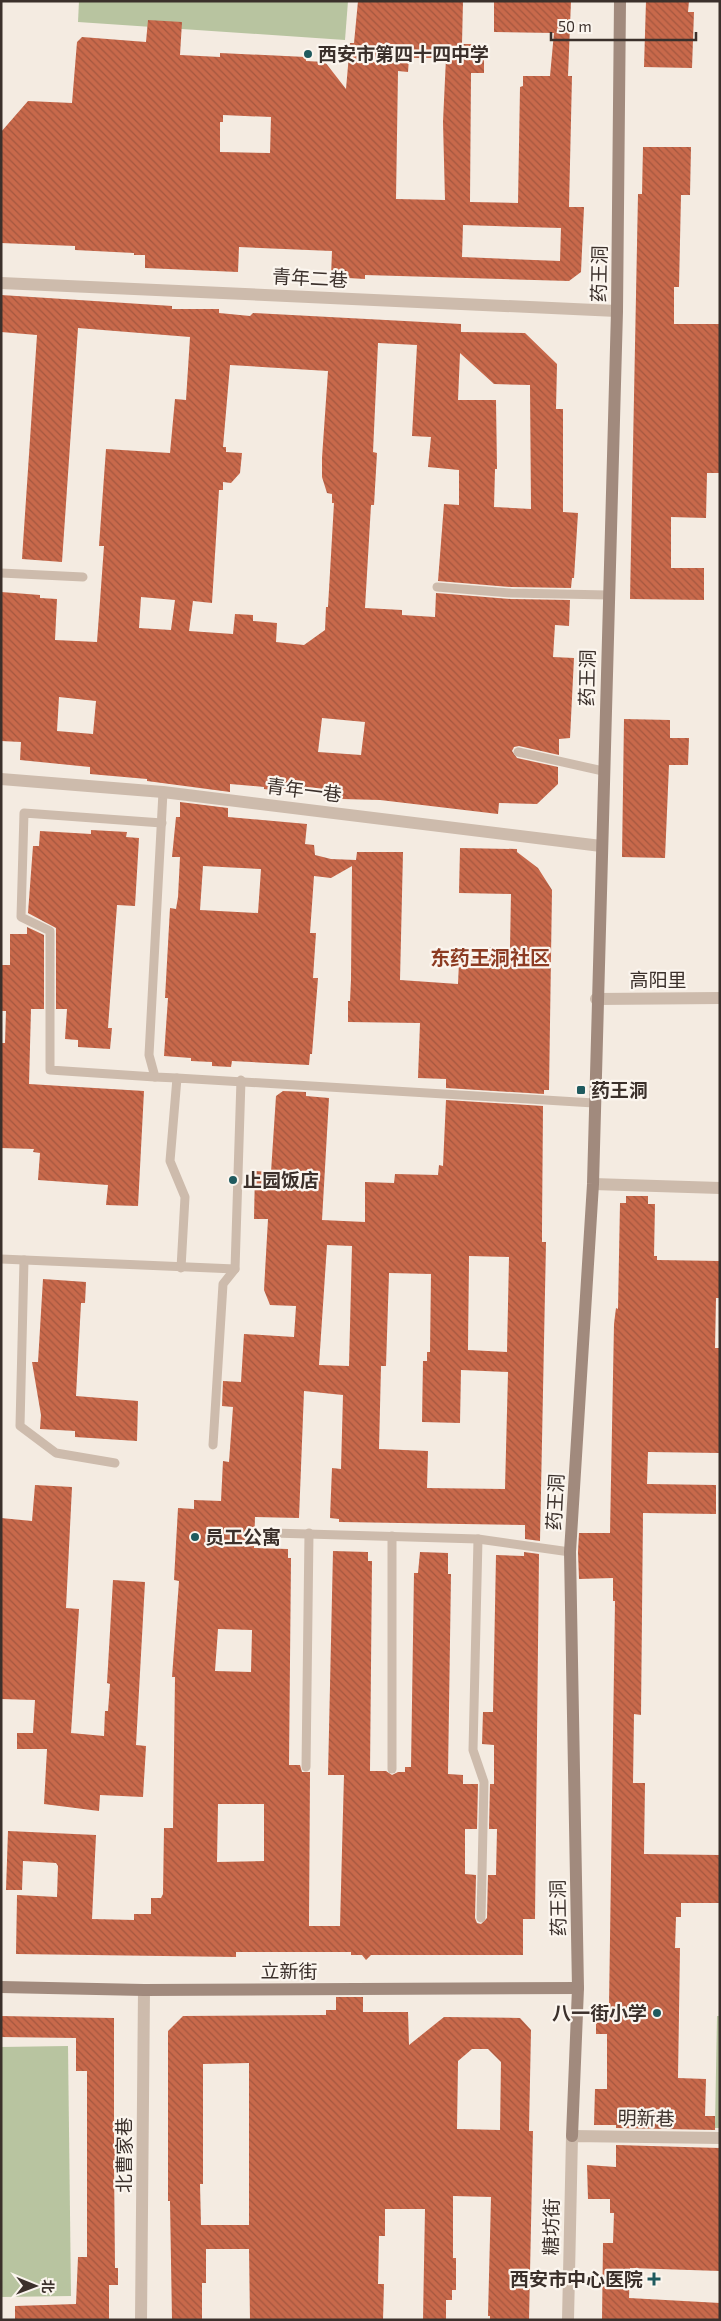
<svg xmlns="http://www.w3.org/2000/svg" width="721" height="2321" font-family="'Exo 2','Noto Sans SC',sans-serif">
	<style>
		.garden { fill: #b8c4a0 }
		.building { fill: url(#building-back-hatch); fill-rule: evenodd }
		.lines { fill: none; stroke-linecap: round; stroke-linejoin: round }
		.lane { stroke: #cdbbac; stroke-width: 9 }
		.street { stroke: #cdbbac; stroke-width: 12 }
		.secondary { stroke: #a18a7d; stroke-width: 12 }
		.poi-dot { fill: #1f5a5e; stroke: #fbf5ee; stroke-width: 2 }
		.labels { text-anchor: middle; stroke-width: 4.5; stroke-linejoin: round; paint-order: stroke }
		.poi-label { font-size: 19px; font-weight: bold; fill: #3b302b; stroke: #fbf5ee; text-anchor: start }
		.street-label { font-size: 19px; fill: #3b302b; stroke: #fbf5ee }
		.neighbourhood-label { font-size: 20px; font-weight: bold; fill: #8c3b22; stroke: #fbf5ee }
	</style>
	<defs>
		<pattern id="building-back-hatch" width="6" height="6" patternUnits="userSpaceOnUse" patternTransform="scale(1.25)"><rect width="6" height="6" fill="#c8694b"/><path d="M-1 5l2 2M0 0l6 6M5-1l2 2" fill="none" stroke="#a4573f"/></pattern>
	</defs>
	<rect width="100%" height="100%" fill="#f4ebe1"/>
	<g class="garden">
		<path d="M79 1H348L345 40 78 22Z"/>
		<path d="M717 2016H720V2128H715Z"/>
		<path d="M68 2046 71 2296 1 2297V2047Z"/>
	</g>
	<g class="building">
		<path d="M358 1H463L462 44H484V73H471L470 202 518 203 520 87 523 86V76H550L554 33 494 32V1H571L568 76H572L569 207H584L581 272 569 281 365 275V279L331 277 332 251 239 247 238 272 145 268V255H134V253L75 250V246L1 243V132L28 101 72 103 77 42 82 37 146 42 148 20 182 22 180 55 220 57V53L306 57V61L325 62 346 89 350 43H354ZM409 58H446L443 122 445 200 396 199 398 71 408 72ZM223 115 271 117 270 153 220 152V122H223ZM463 225 561 228 560 261 462 257Z"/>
		<path d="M646 1H689L688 12H694L692 68 644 67Z"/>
		<path d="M643 147H691L690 195H681L679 287H674V324H720V473H707L706 518 671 517V568H704V600L630 599 638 194H642Z"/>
		<path d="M1 295 172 306V309H219V313L250 316 253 313 461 324V332L525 333 557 364 556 409H563V512L578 513 574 578H572L571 588 511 587 438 581 444 504 459 505V470L428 467 431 437 412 436 417 345 378 343 373 452 377 453 374 505H371L365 608 402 610V615L435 617 436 593 511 599 570 600 569 626 555 625 553 657 574 658 570 738 559 739V755L519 746 514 747 512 751 517 758 558 767V784L537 804 499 803 498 814 380 800 342 799 326 796 327 794 278 788V791L264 789V787L230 784V792L147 781V779L90 774V767L20 760 21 742 1 741V592L40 595V598L57 599 55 640 97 642 104 546H99L106 449 170 453 175 399 186 400 190 337 78 328 62 562 22 559 37 335 1 332ZM460 353 494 384 530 385 531 509 494 507 495 469H497L496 400H458ZM230 365 328 371 322 458V477L327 493 332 494V503H334L328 607H326L325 630 304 645 276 642 277 623 253 621V615L235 614 233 634 189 631 193 601 212 603 219 490H223V482L231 483 240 473 242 453 226 452V447H223ZM141 597 175 600 171 630 139 628ZM59 697 96 701 93 734 57 731ZM322 718 365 722 361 755 318 752Z"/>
		<path d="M624 719 670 720V738H689L688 765H669L665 858 622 857Z"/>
		<path d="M180 802 228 808V817L307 824 305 844 314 845 315 855 331 859 356 860 357 852H403L400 980 458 984 459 962H471L472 948 510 947 511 894 459 893 460 848 517 849V852L538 868 552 890 549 1090H544V1094L446 1088V1079L418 1078 420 1023 348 1022V1001H350L351 980 352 866 331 878 314 876 310 933H316L313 978H318L312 1054H310L309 1065 232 1061 231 1067 212 1066V1062L191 1061V1058L164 1056 168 998H165L170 908 176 909 178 897 180 857H172L176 817H180ZM203 866 261 869 258 913 200 910Z"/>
		<path d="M91 830 127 832 126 837 139 838 135 906 117 905 108 1028H112L110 1049 78 1047V1040L65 1039 67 1009H56V928L28 913 33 846H39L40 831 91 834Z"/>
		<path d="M27 927 44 935V1009H31L29 1084 144 1091 138 1206 106 1205 108 1185 38 1180 40 1153 33 1152 34 1149 1 1148V1043H5L6 1011H1V965H10V934H27Z"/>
		<path d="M283 1091 306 1092V1096L329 1098 322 1220 365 1222V1182L394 1183 395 1174 438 1175 439 1165 443 1166 446 1100 543 1106 542 1229V1242H546L540 1541 525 1539V1525L339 1522V1519L330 1518 332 1468 341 1469 343 1395 304 1391 299 1518 255 1517 254 1548 288 1549V1558H291L289 1765H300L302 1772H310L309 1926H340L344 1775H328L333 1551 368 1552V1561H372L370 1771H386L392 1775 398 1772H405V1767H411L414 1573H418L420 1552 448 1553V1574H451L448 1774 463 1775V1784H478L477 1829H465V1874L476 1875 475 1918 477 1923 481 1924 487 1918 488 1875H496L497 1829H489L490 1784H494V1745L482 1744 483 1712H493L496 1555 524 1556V1552L539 1554 535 1919H523V1955H371L366 1960 362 1955H351V1952H236V1957L16 1954 17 1895 57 1897 58 1866 56 1863 23 1861 22 1890H6L8 1831 96 1835 92 1919 134 1920V1914H151V1898H161L163 1894 164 1828H173L175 1677H172L179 1581 174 1580 178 1508 194 1509V1500L221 1501 223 1461 229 1462 233 1407 222 1406 223 1381 241 1382 244 1334 294 1337 296 1306 270 1305 264 1290 268 1219H254L255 1171 271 1172 276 1096ZM327 1245 352 1246 349 1366 319 1365ZM469 1256 509 1257 507 1352 468 1350ZM389 1273 431 1274 430 1352H427V1361H423L422 1422 460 1423 461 1370 508 1372 505 1489 427 1488 428 1451 379 1449 381 1366H386ZM218 1629 252 1630 251 1672 215 1671ZM218 1804H264V1861L217 1862Z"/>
		<path d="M626 1196H648V1204H655L654 1256H657V1260L720 1261V1298H716L715 1348H720V1453L648 1452 647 1484 716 1485V1514L643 1513 641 1715 634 1714 633 1783H645L644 1854 720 1855V1903H681V1917H676L675 1948H680L678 2078 706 2079 705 2116H715V2130L616 2128V2125H594L595 2089H607V2034H596V2006H609L615 1601H613V1578L579 1579 578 1552 579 1533H610L614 1324 616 1308 618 1309 620 1203H626Z"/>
		<path d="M43 1279 86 1282 85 1303H81L76 1396 138 1401 137 1441 75 1437V1431L40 1429 41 1415 32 1362H38Z"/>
		<path d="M35 1485 72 1487 66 1608 79 1609 71 1733 104 1736 105 1711H108L110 1684 107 1683 113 1580 145 1582 136 1745 146 1746 143 1797 100 1795 99 1811 44 1804 47 1749H17V1733H33L35 1700 1 1699V1518L32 1521Z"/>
		<path d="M336 1997H363V2012H408L409 2045 444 2017 520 2018 531 2030 529 2131H533L529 2320H490V2316H488L491 2197 453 2196V2258H456V2290H452V2300H446V2320H423L425 2209H385V2236H379L378 2284H384L383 2320H250L249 2249H206V2283H202V2320H172L170 2201H168V2031L183 2016 326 2015V2010H336ZM472 2049H488L501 2062 500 2130 457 2129 458 2061ZM249 2063V2225H201L200 2184H203V2064Z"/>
		<path d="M1 2016 114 2018V2145H117V2163H114L115 2268H118V2285H109V2320H15V2306L76 2304 78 2257H87V2071H76V2038L1 2037Z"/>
		<path d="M616 2145 720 2148V2271L630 2268 629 2298 720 2303V2320H602L603 2243H613L614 2213H610V2199H588L587 2165 616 2167Z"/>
	</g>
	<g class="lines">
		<g class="lane">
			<path d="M1 573 83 577"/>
			<path d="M437 587 511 593 608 595"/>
			<path d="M518 752 603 771"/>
			<path d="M163 792 149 1055 155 1077 177 1078"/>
			<path d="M155 1077 50 1070V931L21 917 24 813 162 823"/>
			<path d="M1 1259 235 1269"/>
			<path d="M24 1260 20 1426 56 1453 115 1463"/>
			<path d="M181 1268 185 1197 170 1161 177 1078 594 1103"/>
			<path d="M213 1445 223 1284 235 1269 241 1080"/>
			<path d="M273 1533 478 1539 570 1552"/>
			<path d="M478 1539 473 1750 484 1782 481 1918"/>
			<path d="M306 1767 309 1533"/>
			<path d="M392 1769V1536"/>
		</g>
		<g class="street">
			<path d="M1 283 617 311"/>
			<path d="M1 779 163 792 601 846"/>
			<path d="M596 999 720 998"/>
			<path d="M593 1184 720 1188"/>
			<path d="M141 2320 144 1990"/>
			<path d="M568 2320 572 2136 720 2138"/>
		</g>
		<g class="secondary">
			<path d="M1 1987 144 1990 578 1988"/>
			<path d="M572 2136 578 1988 570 1552 593 1184 617 311 620 1"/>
		</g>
	</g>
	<g class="poi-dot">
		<circle cx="308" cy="54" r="5"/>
		<rect x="576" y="1085" width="10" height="10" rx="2.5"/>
		<circle cx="233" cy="1180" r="5"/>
		<circle cx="195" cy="1537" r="5"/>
		<circle cx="657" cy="2013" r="5"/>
		<path d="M651.5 2271.5h5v5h5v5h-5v5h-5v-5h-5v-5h5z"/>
	</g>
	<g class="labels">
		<g class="poi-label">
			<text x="318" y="61">西安市第四十四中学</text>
			<text x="591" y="1097">药王洞</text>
			<text x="243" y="1187">止园饭店</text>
			<text x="205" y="1544">员工公寓</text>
			<text x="647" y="2020" text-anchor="end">八一街小学</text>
			<text x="643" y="2286" text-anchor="end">西安市中心医院</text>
		</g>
		<g class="street-label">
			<text transform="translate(599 274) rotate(-89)" y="7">药王洞</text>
			<text transform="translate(310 278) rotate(3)" y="7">青年二巷</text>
			<text transform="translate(587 678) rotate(-89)" y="7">药王洞</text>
			<text transform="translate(304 790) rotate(7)" y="7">青年一巷</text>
			<text x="658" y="987">高阳里</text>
			<text transform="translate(555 1502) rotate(-87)" y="7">药王洞</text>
			<text transform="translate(558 1908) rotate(-91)" y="7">药王洞</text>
			<text x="289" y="1978">立新街</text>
			<text transform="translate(646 2118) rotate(1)" y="7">明新巷</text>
			<text transform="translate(124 2155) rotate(-90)" y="7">北曹家巷</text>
			<text transform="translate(551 2227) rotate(-89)" y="7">糖坊街</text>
		</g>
		<g class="neighbourhood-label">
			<text x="490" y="965">东药王洞社区</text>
		</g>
	</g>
	<rect width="721" height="2321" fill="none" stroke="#3b302b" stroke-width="5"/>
	<g transform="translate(35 2286) rotate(91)" stroke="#fbf5ee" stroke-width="4" paint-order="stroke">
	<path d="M0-4L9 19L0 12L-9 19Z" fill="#3b302b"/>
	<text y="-8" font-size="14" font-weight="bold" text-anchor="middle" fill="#3b302b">北</text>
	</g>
	<path d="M551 32v8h145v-8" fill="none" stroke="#3b302b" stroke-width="2.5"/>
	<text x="558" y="32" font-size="15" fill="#3b302b" stroke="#fbf5ee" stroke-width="4" paint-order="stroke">50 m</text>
</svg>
